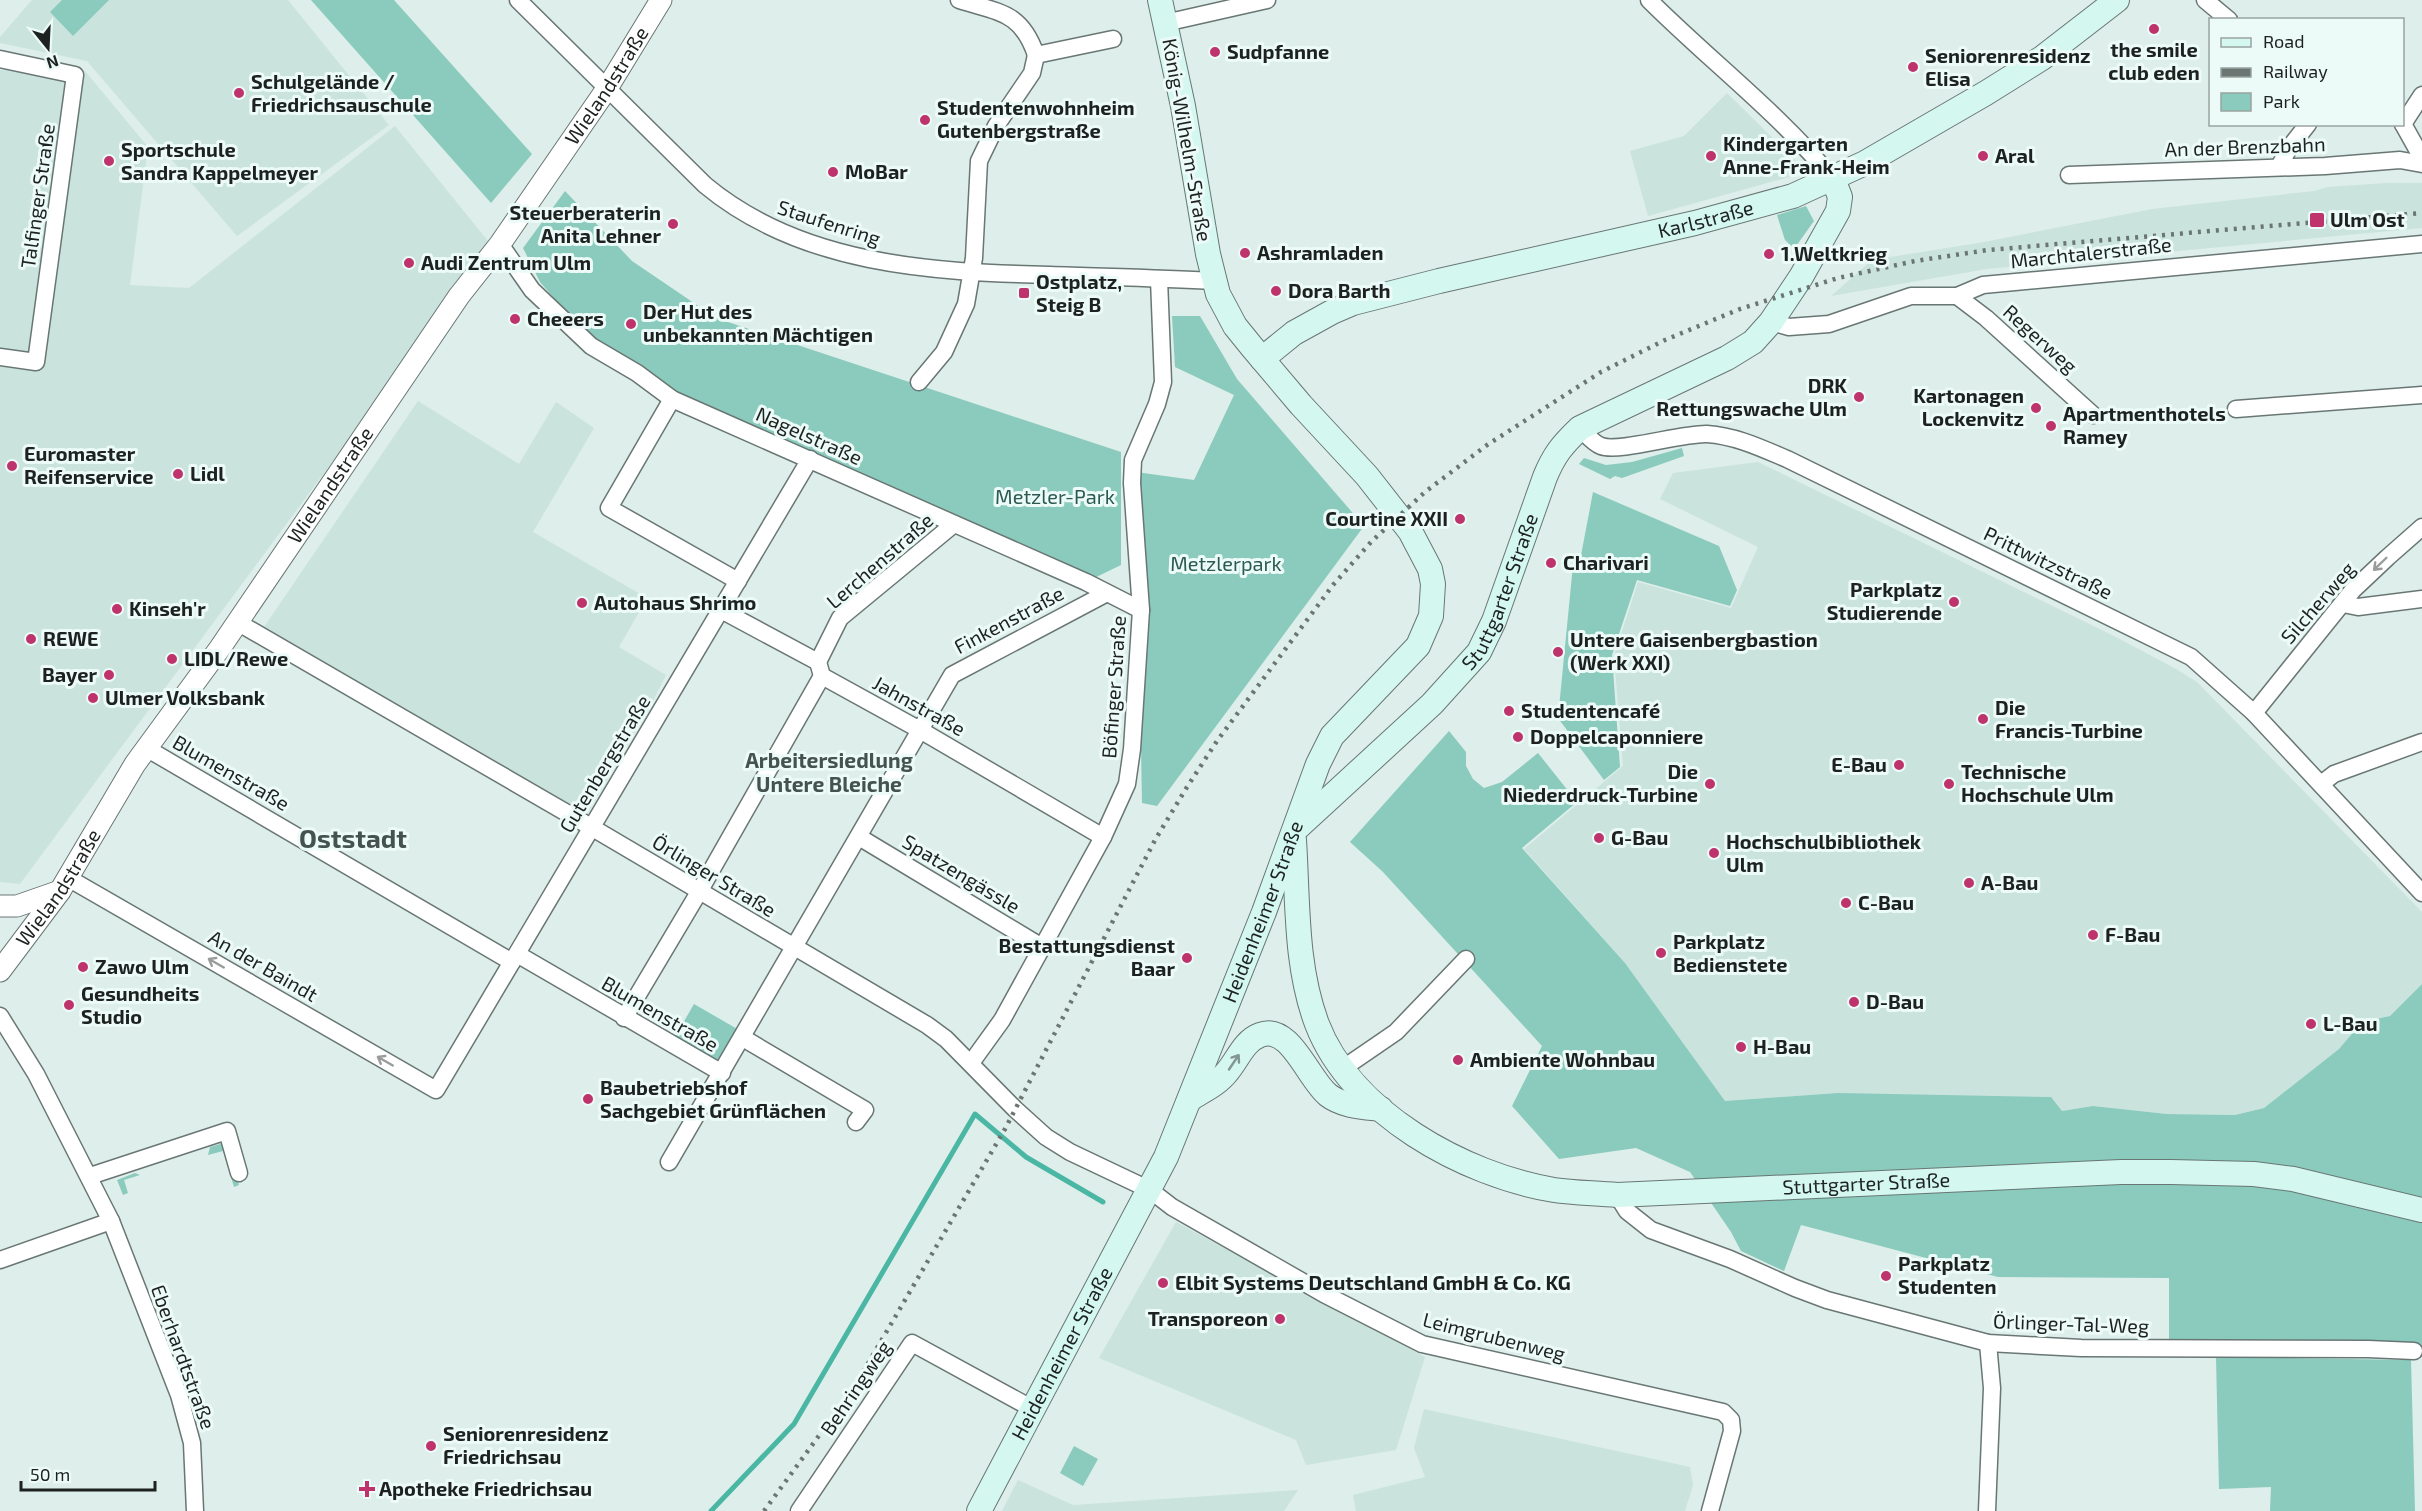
<svg xmlns="http://www.w3.org/2000/svg" width="2422" height="1511" font-family="'Exo 2',sans-serif">
	<style>
		.built { fill: #cae3dd }
		.green { fill: #8acbbd }
		.lines { fill: none; stroke-linecap: round; stroke-linejoin: round }
		.stream { stroke: #4ab6a4; stroke-width: 5 }
		.minor-casing { stroke: #697774; stroke-width: 19 }
		.tertiary-casing { stroke: #697774; stroke-width: 23 }
		.secondary-casing { stroke: #697774; stroke-width: 26 }
		.minor { stroke: #fff; stroke-width: 16 }
		.tertiary { stroke: #fff; stroke-width: 21 }
		.secondary { stroke: #d4f7f0; stroke-width: 24 }
		.rail { stroke: #6b7572; stroke-width: 4.5; stroke-dasharray: 3 6; stroke-linecap: butt }
		.oneway { stroke: #999c9b }
		.oneway2 { stroke: #829793 }
		.poi-dot { fill: #be336c; stroke: #ecfbf7; stroke-width: 2 }
		.labels { text-anchor: middle; stroke-width: 6; stroke-linejoin: round; paint-order: stroke }
		.poi-label { font-size: 20px; font-weight: bold; fill: #1d2221; stroke: #ecfbf7; text-anchor: start }
		.street-label { font-size: 20px; fill: #1d2221; stroke: #ecfbf7 }
		.park-label { font-size: 20px; fill: #2c5a52; stroke: #ecfbf7 }
		.neighbourhood-label { font-size: 21px; font-weight: bold; fill: #45524f; stroke: #ecfbf7 }
		.district-label { font-size: 26px; font-weight: bold; fill: #45524f; stroke: #ecfbf7 }
	</style>
	<rect width="100%" height="100%" fill="#deeeea"/>
	<g class="built">
		<path d="M32 0H288L389 125 237 236 87 61 0 43V37Z"/>
		<path d="M0 70 85 71 148 147 130 285 189 288 395 126 492 246 20 884 0 882Z"/>
		<path d="M1727 93 1796 161 1798 168 1793 176 1648 216 1630 151 1684 136Z"/>
		<path d="M2386 183H2422V228L1987 269 1831 296 1872 260 1984 242 2152 209 2314 191 2327 187Z"/>
		<path d="M418 401 519 464 556 402 594 428 533 532 647 598 619 647 666 675 651 705 587 814 264 627Z"/>
		<path d="M1758 462 2116 637 2178 670 2197 682 2422 912V984L2390 1016 2362 1022 2339 1049 2264 1108 2235 1115 2167 1114 2093 1106 2062 1111 1838 1093 1725 1101 1625 963 1524 849 1623 766 1614 656 1638 582 1731 608 1758 547 1660 499 1673 473Z"/>
		<path d="M1176 1222 1425 1357 1396 1450 1306 1465 1296 1440 1099 1358Z"/>
		<path d="M1424 1409 1690 1467 1693 1485 1685 1511H1356L1353 1495 1425 1477 1414 1448Z"/>
		<path d="M1018 1480 1073 1505 1298 1490 1284 1511H1002Z"/>
	</g>
	<g class="green">
		<path d="M62 0H109L73 36 50 12Z"/>
		<path d="M311 0H394L532 154 491 203Z"/>
		<path d="M565 191 632 261 716 318 1121 452V565L1086 582 672 399 578 326 540 282 523 248Z"/>
		<path d="M1806 206 1814 221 1794 249 1785 240 1777 215Z"/>
		<path d="M1172 316H1200L1237 379 1364 526 1157 806 1142 803 1136 472 1194 480 1234 395 1175 367Z"/>
		<path d="M1682 448 1684 456 1622 478 1615 476 1610 479 1579 464 1584 458 1606 465 1632 462Z"/>
		<path d="M1593 492 1719 546 1737 590 1730 606 1637 580 1612 655 1620 767 1604 780 1558 718 1573 565 1579 566Z"/>
		<path d="M1449 731 1466 752V766L1473 779 1484 788 1502 782 1538 753 1577 802 1522 848 1625 963 1725 1101 1838 1093 2051 1097 2062 1111 2093 1106 2167 1114 2235 1115 2264 1108 2339 1049 2362 1022 2390 1016 2422 984V1347L2367 1345H2169V1278L1998 1277 1801 1225 1784 1271 1741 1251 1731 1232 1690 1172 1636 1148 1559 1159 1512 1106 1542 1046 1383 872 1350 842Z"/>
		<path d="M694 1004 739 1030 720 1059H713L675 1037Z"/>
		<path d="M220 1144 228 1148 239 1185 234 1187 223 1151 208 1155 210 1147Z"/>
		<path d="M135 1173 140 1175 124 1180 128 1193 123 1195 117 1180Z"/>
		<path d="M2216 1357 2411 1360 2415 1511H2270L2271 1487 2219 1489Z"/>
		<path d="M1074 1446 1098 1459 1083 1486 1060 1473Z"/>
	</g>
	<g class="lines">
		<path class="stream" d="M711 1511 794 1424 975 1114 1026 1157 1103 1202"/>
		<g class="minor-casing">
			<g id="minor">
				<path d="M518 0 705 185C801 265 931 272 1050 275 1105 277 1159 278 1214 281"/>
				<path d="M959 0C999 13 1021 11 1036 55"/>
				<path d="M1649 0C1709 60 1779 113 1833 179"/>
				<path d="M2205 0 2229 20"/>
				<path d="M1165 23 1267 0"/>
				<path d="M1036 55 1113 39"/>
				<path d="M0 59 75 75 36 362 0 357"/>
				<path d="M2403 124 2422 158"/>
				<path d="M2403 124 2422 95"/>
				<path d="M2279 167 2289 148 2308 124"/>
				<path d="M2069 175 2325 166 2400 160 2422 164"/>
				<path d="M500 244 532 290 591 346 637 373 672 399 1086 582 1141 610"/>
				<path d="M1957 296 1986 318 2093 415"/>
				<path d="M1771 322 1789 327 1829 324 1911 296H1957L1983 285 2422 244"/>
				<path d="M919 382 944 352 966 304 974 258 979 161 996 126 1032 73 1036 55"/>
				<path d="M672 399 609 508 738 581"/>
				<path d="M2236 409 2422 395"/>
				<path d="M1580 428C1586 434 1593 443 1601 446 1619 453 1682 433 1707 434 1736 436 1761 448 1787 459L2191 657 2254 713 2422 893"/>
				<path d="M2343 604 2358 607 2422 599"/>
				<path d="M721 610 818 662 822 676 920 730 1103 837"/>
				<path d="M237 622 591 827 927 1025 946 1039 1015 1109 1046 1137 1070 1152 1150 1190 1172 1207 1324 1294 1422 1344 1723 1412 1731 1420 1732 1431 1710 1511"/>
				<path d="M818 662 840 618 954 524"/>
				<path d="M2254 713 2353 590 2388 557 2422 527"/>
				<path d="M146 748 512 962"/>
				<path d="M2321 784 2334 774 2422 742"/>
				<path d="M859 837 1042 947"/>
				<path d="M68 878 436 1090 810 459"/>
				<path d="M517 954 722 1073"/>
				<path d="M0 1016 36 1074 111 1221 179 1395 192 1443 195 1511"/>
				<path d="M624 1018 699 892 822 676"/>
				<path d="M743 1038 865 1110 856 1122"/>
				<path d="M971 1063 1002 1020 1103 837 1127 784 1132 749 1141 610 1132 483 1133 460 1157 404 1163 382 1159 279"/>
				<path d="M1342 1069 1396 1032 1466 959"/>
				<path d="M669 1162 952 675 1107 593"/>
				<path d="M90 1176 227 1131 239 1173"/>
				<path d="M1617 1195 1627 1211 1651 1230 1730 1259 1795 1288 1827 1300 1988 1343 2081 1348 2368 1349 2414 1351"/>
				<path d="M0 1260 111 1221"/>
				<path d="M799 1511 912 1343 1033 1409"/>
				<path d="M1987 1511 1992 1388 1988 1343"/>
			</g>
		</g>
		<g class="tertiary-casing">
			<g id="tertiary">
				<path d="M0 906H17L60 891"/>
				<path id="s1" d="M0 971 60 891 135 764 220 648 459 296 500 244 606 90 661 0"/>
			</g>
		</g>
		<g class="secondary-casing">
			<g id="secondary">
				<path id="s2" d="M1262 359 1294 333 1332 312 1353 303 1439 281 1695 223 1793 196 1865 163 1986 93 2042 58 2117 0"/>
				<path id="s3" d="M1295 830 1432 704 1479 652 1494 621 1545 477C1554 455 1562 445 1580 428L1727 358 1753 342 1771 322 1801 277 1838 211 1840 197 1833 179"/>
				<path id="s4" d="M1294 840C1298 901 1295 966 1317 1024 1351 1113 1464 1175 1554 1190 1574 1193 1596 1193 1617 1195L2121 1172H2171L2254 1174 2293 1179 2422 1210"/>
				<path d="M1190 1099C1202 1091 1218 1084 1227 1072 1238 1059 1244 1041 1260 1035 1290 1023 1308 1079 1328 1095 1342 1106 1363 1107 1381 1109"/>
				<path id="s5" d="M979 1511 1166 1157 1264 912 1318 764 1332 736 1418 646 1431 616 1433 584 1430 569 1410 531 1367 476 1301 405 1252 347 1235 326 1218 294 1208 254 1183 106 1160 0"/>
			</g>
		</g>
		<use href="#minor" class="minor"/>
		<use href="#tertiary" class="tertiary"/>
		<use href="#secondary" class="secondary"/>
		<path class="rail" d="M764 1511 853 1389 1005 1129 1155 840 1187 787 1217 741 1333 585 1372 541 1425 492 1487 445 1601 372 1665 340 1740 309 1838 278 1915 261 1988 250 2422 213"/>
	</g>
	<defs><path id="oneway-shaft" d="M-6 0H5M1.5-3L5.5 0L1.5 3" fill="none" stroke-width="1.6" stroke-linecap="round" stroke-linejoin="round" transform="scale(1.5)"/></defs>
	<g class="oneway">
		<use href="#oneway-shaft" transform="translate(2380 564) rotate(136)"/>
		<use href="#oneway-shaft" transform="translate(216 963) rotate(-150)"/>
		<use href="#oneway-shaft" transform="translate(385 1061) rotate(-150)"/>
	</g>
	<use class="oneway2" href="#oneway-shaft" transform="translate(1234 1062) rotate(-56)"/>
	<g class="poi-dot">
		<circle cx="2154" cy="29" r="6"/>
		<circle cx="1215" cy="52" r="6"/>
		<circle cx="1913" cy="67" r="6"/>
		<circle cx="239" cy="93" r="6"/>
		<circle cx="925" cy="120" r="6"/>
		<circle cx="1711" cy="156" r="6"/>
		<circle cx="1983" cy="156" r="6"/>
		<circle cx="109" cy="161" r="6"/>
		<circle cx="833" cy="172" r="6"/>
		<rect x="2309" y="212" width="16" height="16" rx="3"/>
		<circle cx="673" cy="224" r="6"/>
		<circle cx="1245" cy="253" r="6"/>
		<circle cx="1769" cy="254" r="6"/>
		<circle cx="409" cy="263" r="6"/>
		<circle cx="1276" cy="291" r="6"/>
		<rect x="1018" y="287" width="12" height="12" rx="3"/>
		<circle cx="515" cy="319" r="6"/>
		<circle cx="631" cy="324" r="6"/>
		<circle cx="1859" cy="397" r="6"/>
		<circle cx="2036" cy="408" r="6"/>
		<circle cx="2051" cy="426" r="6"/>
		<circle cx="12" cy="466" r="6"/>
		<circle cx="178" cy="474" r="6"/>
		<circle cx="1460" cy="519" r="6"/>
		<circle cx="1551" cy="563" r="6"/>
		<circle cx="1954" cy="602" r="6"/>
		<circle cx="582" cy="603" r="6"/>
		<circle cx="117" cy="609" r="6"/>
		<circle cx="31" cy="639" r="6"/>
		<circle cx="1558" cy="652" r="6"/>
		<circle cx="172" cy="659" r="6"/>
		<circle cx="109" cy="675" r="6"/>
		<circle cx="93" cy="698" r="6"/>
		<circle cx="1509" cy="711" r="6"/>
		<circle cx="1983" cy="719" r="6"/>
		<circle cx="1518" cy="737" r="6"/>
		<circle cx="1899" cy="765" r="6"/>
		<circle cx="1710" cy="784" r="6"/>
		<circle cx="1949" cy="784" r="6"/>
		<circle cx="1599" cy="838" r="6"/>
		<circle cx="1714" cy="853" r="6"/>
		<circle cx="1969" cy="883" r="6"/>
		<circle cx="1846" cy="903" r="6"/>
		<circle cx="2093" cy="935" r="6"/>
		<circle cx="1661" cy="953" r="6"/>
		<circle cx="1187" cy="958" r="6"/>
		<circle cx="83" cy="967" r="6"/>
		<circle cx="1854" cy="1002" r="6"/>
		<circle cx="69" cy="1005" r="6"/>
		<circle cx="2311" cy="1024" r="6"/>
		<circle cx="1741" cy="1047" r="6"/>
		<circle cx="1458" cy="1060" r="6"/>
		<circle cx="588" cy="1099" r="6"/>
		<circle cx="1886" cy="1276" r="6"/>
		<circle cx="1163" cy="1283" r="6"/>
		<circle cx="1280" cy="1319" r="6"/>
		<circle cx="431" cy="1446" r="6"/>
		<path d="M364 1480h6v6h6v6h-6v6h-6v-6h-6v-6h6z"/>
	</g>
	<g class="labels">
		<g class="poi-label">
			<text x="2154" y="57" text-anchor="middle">the smile<tspan x="2154" dy="23">club eden</tspan></text>
			<text x="1227" y="59">Sudpfanne</text>
			<text x="1925" y="63">Seniorenresidenz<tspan x="1925" dy="23">Elisa</tspan></text>
			<text x="251" y="89">Schulgelände /<tspan x="251" dy="23">Friedrichsauschule</tspan></text>
			<text x="937" y="115">Studentenwohnheim<tspan x="937" dy="23">Gutenbergstraße</tspan></text>
			<text x="1723" y="151">Kindergarten<tspan x="1723" dy="23">Anne-Frank-Heim</tspan></text>
			<text x="121" y="157">Sportschule<tspan x="121" dy="23">Sandra Kappelmeyer</tspan></text>
			<text x="1995" y="163">Aral</text>
			<text x="845" y="179">MoBar</text>
			<text x="661" y="220" text-anchor="end">Steuerberaterin<tspan x="661" dy="23">Anita Lehner</tspan></text>
			<text x="2330" y="227">Ulm Ost</text>
			<text x="1257" y="260">Ashramladen</text>
			<text x="1781" y="261">1.Weltkrieg</text>
			<text x="421" y="270">Audi Zentrum Ulm</text>
			<text x="1036" y="289">Ostplatz,<tspan x="1036" dy="23">Steig B</tspan></text>
			<text x="1288" y="298">Dora Barth</text>
			<text x="643" y="319">Der Hut des<tspan x="643" dy="23">unbekannten Mächtigen</tspan></text>
			<text x="527" y="326">Cheeers</text>
			<text x="1847" y="393" text-anchor="end">DRK<tspan x="1847" dy="23">Rettungswache Ulm</tspan></text>
			<text x="2024" y="403" text-anchor="end">Kartonagen<tspan x="2024" dy="23">Lockenvitz</tspan></text>
			<text x="2063" y="421">Apartmenthotels<tspan x="2063" dy="23">Ramey</tspan></text>
			<text x="24" y="461">Euromaster<tspan x="24" dy="23">Reifenservice</tspan></text>
			<text x="190" y="481">Lidl</text>
			<text x="1448" y="526" text-anchor="end">Courtine XXII</text>
			<text x="1563" y="570">Charivari</text>
			<text x="1942" y="597" text-anchor="end">Parkplatz<tspan x="1942" dy="23">Studierende</tspan></text>
			<text x="594" y="610">Autohaus Shrimo</text>
			<text x="129" y="616">Kinseh'r</text>
			<text x="43" y="646">REWE</text>
			<text x="1570" y="647">Untere Gaisenbergbastion<tspan x="1570" dy="23">(Werk XXI)</tspan></text>
			<text x="184" y="666">LIDL/Rewe</text>
			<text x="97" y="682" text-anchor="end">Bayer</text>
			<text x="105" y="705">Ulmer Volksbank</text>
			<text x="1995" y="715">Die<tspan x="1995" dy="23">Francis-Turbine</tspan></text>
			<text x="1521" y="718">Studentencafé</text>
			<text x="1530" y="744">Doppelcaponniere</text>
			<text x="1887" y="772" text-anchor="end">E-Bau</text>
			<text x="1698" y="779" text-anchor="end">Die<tspan x="1698" dy="23">Niederdruck-Turbine</tspan></text>
			<text x="1961" y="779">Technische<tspan x="1961" dy="23">Hochschule Ulm</tspan></text>
			<text x="1611" y="845">G-Bau</text>
			<text x="1726" y="849">Hochschulbibliothek<tspan x="1726" dy="23">Ulm</tspan></text>
			<text x="1981" y="890">A-Bau</text>
			<text x="1858" y="910">C-Bau</text>
			<text x="2105" y="942">F-Bau</text>
			<text x="1673" y="949">Parkplatz<tspan x="1673" dy="23">Bedienstete</tspan></text>
			<text x="1175" y="953" text-anchor="end">Bestattungsdienst<tspan x="1175" dy="23">Baar</tspan></text>
			<text x="95" y="974">Zawo Ulm</text>
			<text x="81" y="1001">Gesundheits<tspan x="81" dy="23">Studio</tspan></text>
			<text x="1866" y="1009">D-Bau</text>
			<text x="2323" y="1031">L-Bau</text>
			<text x="1753" y="1054">H-Bau</text>
			<text x="1470" y="1067">Ambiente Wohnbau</text>
			<text x="600" y="1095">Baubetriebshof<tspan x="600" dy="23">Sachgebiet Grünflächen</tspan></text>
			<text x="1898" y="1271">Parkplatz<tspan x="1898" dy="23">Studenten</tspan></text>
			<text x="1175" y="1290">Elbit Systems Deutschland GmbH &amp; Co. KG</text>
			<text x="1268" y="1326" text-anchor="end">Transporeon</text>
			<text x="443" y="1441">Seniorenresidenz<tspan x="443" dy="23">Friedrichsau</tspan></text>
			<text x="379" y="1496">Apotheke Friedrichsau</text>
		</g>
		<g class="street-label">
			<text dy="7" stroke="none"><textPath href="#s1" startOffset="1074">Wielandstraße</textPath></text>
			<text transform="translate(1187 140) rotate(80)" y="7">König-Wilhelm-Straße</text>
			<text transform="translate(2245 147) rotate(-2)" y="7">An der Brenzbahn</text>
			<text transform="translate(38 196) rotate(-82)" y="7">Talfinger Straße</text>
			<text dy="7" stroke="none"><textPath href="#s2" startOffset="470">Karlstraße</textPath></text>
			<text transform="translate(829 223) rotate(18)" y="7">Staufenring</text>
			<text transform="translate(2091 253) rotate(-6)" y="7">Marchtalerstraße</text>
			<text transform="translate(2040 339) rotate(42)" y="7">Regerweg</text>
			<text transform="translate(809 436) rotate(24)" y="7">Nagelstraße</text>
			<text dy="7" stroke="none"><textPath href="#s1" startOffset="588">Wielandstraße</textPath></text>
			<text transform="translate(880 561) rotate(-41)" y="7">Lerchenstraße</text>
			<text transform="translate(2048 563) rotate(26)" y="7">Prittwitzstraße</text>
			<text dy="7" stroke="none"><textPath href="#s3" startOffset="320">Stuttgarter Straße</textPath></text>
			<text transform="translate(2318 603) rotate(-49)" y="7">Silcherweg</text>
			<text transform="translate(1009 620) rotate(-28)" y="7">Finkenstraße</text>
			<text transform="translate(1114 687) rotate(-86)" y="7">Böfinger Straße</text>
			<text transform="translate(919 706) rotate(29)" y="7">Jahnstraße</text>
			<text transform="translate(605 764) rotate(-59)" y="7">Gutenbergstraße</text>
			<text transform="translate(231 773) rotate(30)" y="7">Blumenstraße</text>
			<text transform="translate(961 874) rotate(31)" y="7">Spatzengässle</text>
			<text transform="translate(714 876) rotate(31)" y="7">Örlinger Straße</text>
			<text dy="7" stroke="none"><textPath href="#s1" startOffset="102">Wielandstraße</textPath></text>
			<text dy="7" stroke="none"><textPath href="#s5" startOffset="664">Heidenheimer Straße</textPath></text>
			<text transform="translate(263 966) rotate(30)" y="7">An der Baindt</text>
			<text transform="translate(660 1014) rotate(30)" y="7">Blumenstraße</text>
			<text dy="7" stroke="none"><textPath href="#s4" startOffset="800">Stuttgarter Straße</textPath></text>
			<text transform="translate(2071 1324) rotate(2)" y="7">Örlinger-Tal-Weg</text>
			<text transform="translate(1494 1337) rotate(14)" y="7">Leimgrubenweg</text>
			<text dy="7" stroke="none"><textPath href="#s5" startOffset="178">Heidenheimer Straße</textPath></text>
			<text transform="translate(183 1357) rotate(70)" y="7">Eberhardtstraße</text>
			<text transform="translate(856 1388) rotate(-56)" y="7">Behringweg</text>
		</g>
		<g class="park-label">
			<text x="1055" y="504">Metzler-Park</text>
			<text x="1226" y="571">Metzlerpark</text>
		</g>
		<g class="neighbourhood-label">
			<text x="829" y="768">Arbeitersiedlung<tspan x="829" dy="24">Untere Bleiche</tspan></text>
		</g>
		<g class="district-label">
			<text x="353" y="848">Oststadt</text>
		</g>
	</g>
	<rect x="2209" y="18" width="195" height="108" fill="#ecfbf7" stroke="#99a4a1" stroke-width="1.5"/>
	<rect x="2221" y="38" width="30" height="9" fill="#d4f7f0" stroke="#99a4a1" stroke-width="1.5"/>
	<text x="2263" y="48" font-size="18" fill="#1d2221">Road</text>
	<rect x="2221" y="68" width="30" height="9" fill="#6b7572" stroke="#99a4a1" stroke-width="1.5"/>
	<text x="2263" y="78" font-size="18" fill="#1d2221">Railway</text>
	<rect x="2221" y="93" width="30" height="18" fill="#8acbbd" stroke="#99a4a1" stroke-width="1.5"/>
	<text x="2263" y="108" font-size="18" fill="#1d2221">Park</text>
	<g transform="translate(48 48) rotate(162)" stroke="#ecfbf7" stroke-width="4.5" paint-order="stroke">
	<path d="M0-4.5L10 22L0 15L-10 22Z" fill="#1d2221"/>
	<text y="-9" font-size="16" font-weight="bold" text-anchor="middle" fill="#1d2221">N</text>
	</g>
	<path d="M21 1481v9h134v-9" fill="none" stroke="#1d2221" stroke-width="3"/>
	<text x="30" y="1481" font-size="18" fill="#1d2221" stroke="#ecfbf7" stroke-width="4.5" paint-order="stroke">50 m</text>
</svg>
